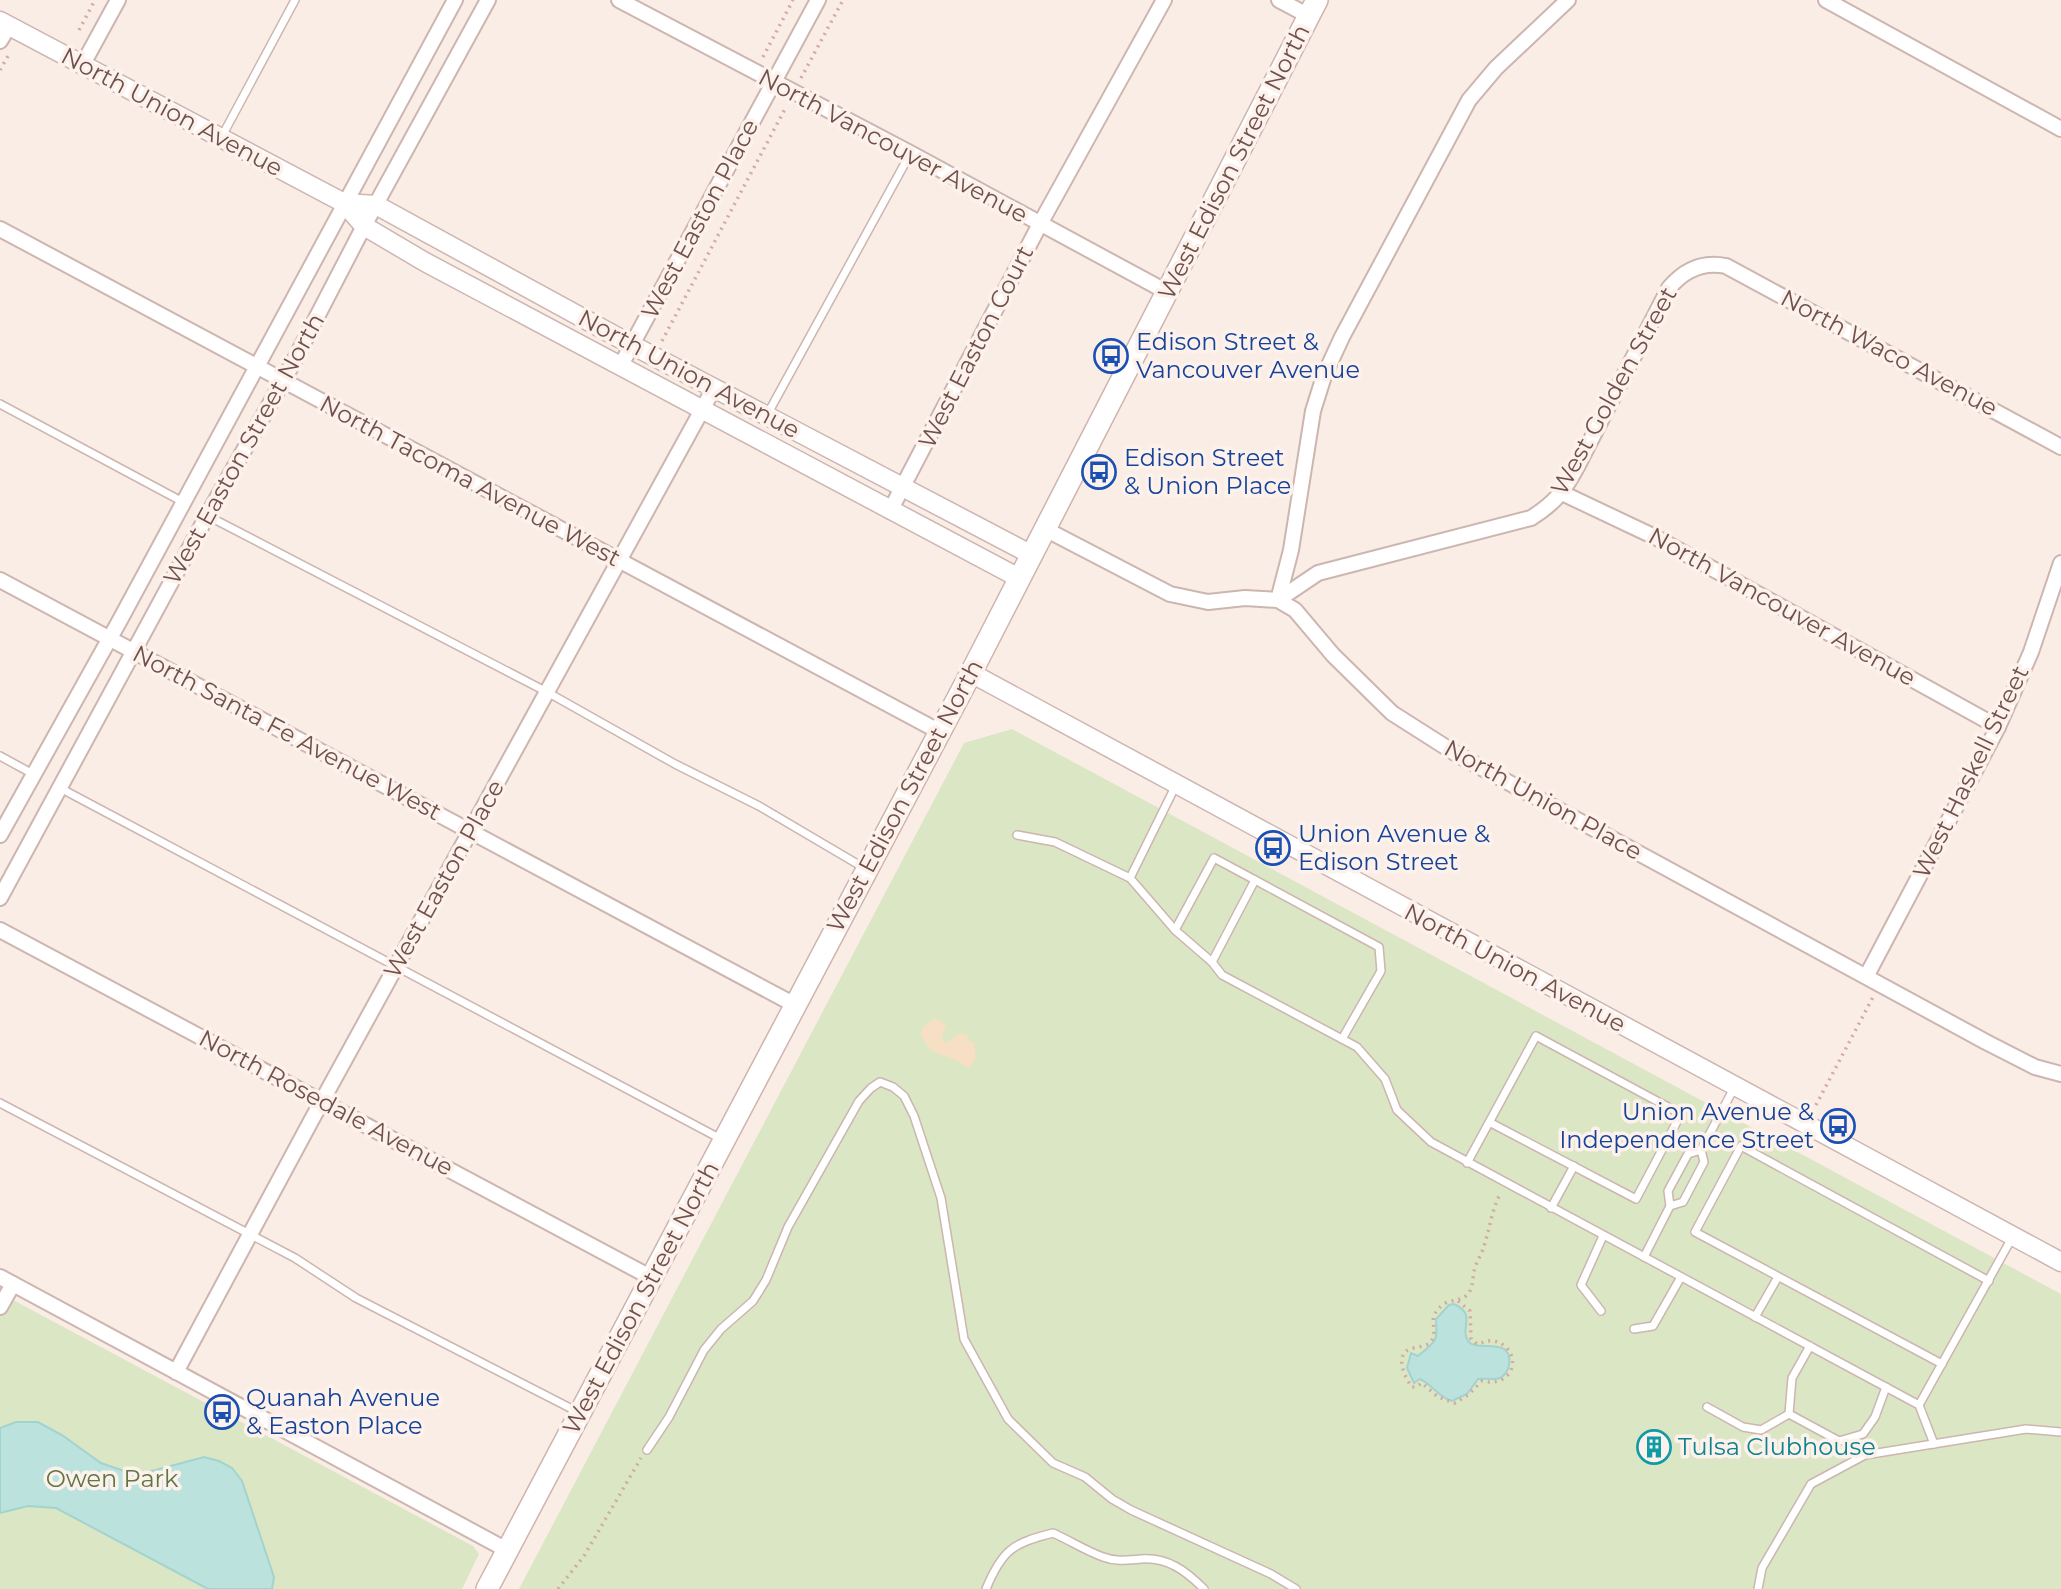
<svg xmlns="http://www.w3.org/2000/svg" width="2061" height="1589" font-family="Montserrat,sans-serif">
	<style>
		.green { fill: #dbe6c5 }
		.sand { fill: #f7dfc3 }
		.water { fill: #bce2de; stroke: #a3d3ce; stroke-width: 2 }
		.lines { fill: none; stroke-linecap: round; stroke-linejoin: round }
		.service-casing { stroke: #cdb5b0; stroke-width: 10 }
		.minor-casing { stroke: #cdb5b0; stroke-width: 18 }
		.tertiary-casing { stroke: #cdb5b0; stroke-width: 21 }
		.secondary-casing { stroke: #cfb4ad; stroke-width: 24 }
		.path { stroke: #d2aaa3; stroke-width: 3.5; stroke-dasharray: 2 5; stroke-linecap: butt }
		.service { stroke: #fff; stroke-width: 7 }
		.minor { stroke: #fff; stroke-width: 14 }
		.tertiary { stroke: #fff; stroke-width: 18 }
		.secondary { stroke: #fff; stroke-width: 21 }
		.labels { text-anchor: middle; stroke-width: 7; stroke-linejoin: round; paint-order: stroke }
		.street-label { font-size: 24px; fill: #71514d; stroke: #fdf2eb }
		.transit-label { font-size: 24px; fill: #164399; stroke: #fdf2eb; text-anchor: start }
		.culture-label { font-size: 24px; fill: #0d838f; stroke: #fdf2eb; text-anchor: start }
		.park-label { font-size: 24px; fill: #5f7646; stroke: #fdf2eb }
	</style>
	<rect width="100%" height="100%" fill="#faede6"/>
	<g class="green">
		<path d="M1012 729 2061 1294V1589H519L964 743Z"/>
		<path d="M0 1293 473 1546 479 1554 462 1589H0Z"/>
	</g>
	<path class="sand" d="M935 1018 946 1025 942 1038 945 1043 961 1033 967 1035 969 1041 974 1043 976 1058 969 1068C963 1066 959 1061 954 1059 934 1052 930 1054 920 1033L924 1026Z"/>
	<g class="water">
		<path d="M1454 1304C1478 1315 1458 1329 1469 1342 1477 1352 1514 1336 1509 1365 1508 1371 1505 1375 1500 1378 1494 1380 1485 1378 1478 1379L1467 1394 1452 1401C1438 1397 1433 1385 1420 1379L1414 1383 1407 1368 1411 1353 1418 1356C1435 1341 1438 1344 1436 1319L1449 1305Z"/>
		<path d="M16 1422H38L62 1435 101 1463 127 1472 141 1474 204 1457 219 1461 232 1468 242 1481 274 1577 272 1589H208L56 1508 28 1506 0 1513V1428Z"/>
	</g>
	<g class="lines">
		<g class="service-casing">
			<g id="service">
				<path d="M221 138 295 0"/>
				<path d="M0 404 183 502"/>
				<path d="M767 415 910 154"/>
				<path d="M208 516 547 692 675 764 759 806 866 869"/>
				<path d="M0 756 33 774"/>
				<path d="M1176 785 1130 878 1175 930 1212 962 1222 975 1357 1047 1385 1079 1397 1110 1431 1142 1919 1405 1934 1444"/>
				<path d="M60 788 721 1139"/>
				<path d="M1017 835 1055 842 1130 878"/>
				<path d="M1255 880 1379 947 1381 971 1342 1039"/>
				<path d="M1175 930 1214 858 1255 880 1212 962"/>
				<path d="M0 1103 295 1258 356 1298 576 1411"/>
				<path d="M1701 1150 1688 1154 1668 1191 1670 1206 1683 1202 1704 1162 1701 1150 1734 1088"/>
				<path d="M1467 1163 1536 1036 1681 1114 1636 1199 1491 1123"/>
				<path d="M1551 1208 1574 1166"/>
				<path d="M1644 1257 1670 1206"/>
				<path d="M1601 1311 1581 1285 1603 1236"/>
				<path d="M1755 1317 1778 1277"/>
				<path d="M1634 1329 1653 1326 1681 1277"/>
				<path d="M1810 1346 1792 1378 1789 1414 1839 1441 1863 1434 1875 1417 1886 1387"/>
				<path d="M1942 1364 1695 1232 1741 1146 1989 1281"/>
				<path d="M1919 1405 2013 1236"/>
				<path d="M1707 1407 1743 1427 1761 1430 1789 1414"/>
				<path d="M647 1450 669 1417 704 1350 721 1329 753 1301 766 1280 788 1227 859 1101 871 1088 880 1082 893 1087 904 1096 914 1116 941 1198 964 1339 1008 1419 1053 1463 1085 1477 1112 1499 1131 1510 1271 1574 1296 1589"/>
				<path d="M986 1589C1002 1550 1013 1543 1053 1533 1069 1540 1086 1551 1103 1557 1116 1562 1128 1560 1141 1559 1168 1557 1186 1571 1204 1589"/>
				<path d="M1758 1589 1762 1568 1811 1484 1865 1455 2026 1429 2061 1432"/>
			</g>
		</g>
		<g class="minor-casing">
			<g id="minor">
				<path d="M619 0 910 153 1167 292"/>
				<path d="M1279 0 1309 16"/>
				<path d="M1826 0 2061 129"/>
				<path d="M0 41 9 26"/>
				<path d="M83 64 118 0"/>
				<path d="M0 229 940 732"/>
				<path d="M621 365 818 0"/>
				<path d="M1562 493 1657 538 1998 727"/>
				<path d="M890 511 1040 224 1164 0"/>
				<path d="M1045 529 1170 594 1208 602 1245 598 1278 600 1295 610 1333 655 1392 713 1458 755 1986 1042 2035 1067 2061 1074"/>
				<path d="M0 580 795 1005"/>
				<path d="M1278 600 1318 573 1531 518C1555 503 1564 491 1577 467L1669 288C1684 270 1702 261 1726 266L2061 447"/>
				<path d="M1278 600 1291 550 1313 411 1324 376 1342 337 1469 100 1496 68 1568 0"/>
				<path d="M0 835 120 620 455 0"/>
				<path d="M0 898 207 516 294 361 364 226 488 0"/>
				<path d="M0 930 652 1278"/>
				<path d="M1867 975 1998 727 2031 652 2061 563"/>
				<path d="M0 1277 507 1550"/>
				<path d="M0 1307 13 1284"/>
				<path d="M176 1372 311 1121 714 388"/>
			</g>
		</g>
		<g class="tertiary-casing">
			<g id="tertiary">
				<path d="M0 21 344 203 364 226 425 262 1019 578"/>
				<path d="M344 203 376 205 632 345 1032 555"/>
				<path d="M971 673 2061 1262"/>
			</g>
		</g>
		<g class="secondary-casing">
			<path id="secondary" d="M487 1589 971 673 1317 0"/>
		</g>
		<g class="path">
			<path d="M79 30 95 0"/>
			<path d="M763 57 793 0"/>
			<path d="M0 70 8 56"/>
			<path d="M801 78 843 0"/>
			<path d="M662 341 786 107"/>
			<path d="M1816 1105 1873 997"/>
			<path d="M1458 1301 1470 1311 1471 1339 1477 1344C1483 1343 1488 1340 1494 1341 1523 1348 1517 1389 1482 1381L1468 1395 1455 1403 1438 1397 1422 1383 1416 1387H1412C1405 1378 1394 1355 1410 1349 1417 1346 1429 1348 1433 1338 1437 1325 1426 1317 1444 1304 1451 1299 1461 1302 1468 1294 1474 1286 1472 1277 1475 1268 1477 1261 1481 1255 1483 1249 1490 1229 1491 1211 1501 1192"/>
			<path d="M558 1589 584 1556 641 1458"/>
		</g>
		<use href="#service" class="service"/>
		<use href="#minor" class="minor"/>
		<use href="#tertiary" class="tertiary"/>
		<use href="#secondary" class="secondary"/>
	</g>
	<defs>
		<g id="bus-ring" transform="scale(1.75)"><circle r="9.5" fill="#fdf2eb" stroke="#1a4fb4" stroke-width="1.5"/><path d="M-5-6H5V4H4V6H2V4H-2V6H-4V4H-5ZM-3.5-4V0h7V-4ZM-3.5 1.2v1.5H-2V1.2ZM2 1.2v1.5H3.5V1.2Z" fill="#1a4fb4"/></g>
		<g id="building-ring" transform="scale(1.75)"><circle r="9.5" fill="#fdf2eb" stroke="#0f9aa8" stroke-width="1.5"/><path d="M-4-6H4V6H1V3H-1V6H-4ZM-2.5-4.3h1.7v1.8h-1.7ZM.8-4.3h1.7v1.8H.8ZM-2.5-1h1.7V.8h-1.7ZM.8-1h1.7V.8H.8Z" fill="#0f9aa8"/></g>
	</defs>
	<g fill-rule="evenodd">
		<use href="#bus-ring" x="1111" y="356"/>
		<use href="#bus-ring" x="1099" y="472"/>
		<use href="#bus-ring" x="1273" y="848"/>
		<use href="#bus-ring" x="1838" y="1126"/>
		<use href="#bus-ring" x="222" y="1412"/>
		<use href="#building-ring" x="1654" y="1447"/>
	</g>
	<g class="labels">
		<g class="street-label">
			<text transform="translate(172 112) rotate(28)" y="8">North Union Avenue</text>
			<text transform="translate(893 146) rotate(28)" y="8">North Vancouver Avenue</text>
			<text transform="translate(1234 162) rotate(-63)" y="8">West Edison Street North</text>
			<text transform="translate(700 219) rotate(-62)" y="8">West Easton Place</text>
			<text transform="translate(976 347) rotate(-63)" y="8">West Easton Court</text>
			<text transform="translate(1889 353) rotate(28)" y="8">North Waco Avenue</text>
			<text transform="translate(689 374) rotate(28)" y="8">North Union Avenue</text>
			<text transform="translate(1614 391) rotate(-61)" y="8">West Golden Street</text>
			<text transform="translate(244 449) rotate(-61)" y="8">West Easton Street North</text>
			<text transform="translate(470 481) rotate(28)" y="8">North Tacoma Avenue West</text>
			<text transform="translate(1782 607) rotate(29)" y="8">North Vancouver Avenue</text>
			<text transform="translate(287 733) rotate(28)" y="8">North Santa Fe Avenue West</text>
			<text transform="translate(1971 772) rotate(-64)" y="8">West Haskell Street</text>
			<text transform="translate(905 796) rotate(-62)" y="8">West Edison Street North</text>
			<text transform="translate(1543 800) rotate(29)" y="8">North Union Place</text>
			<text transform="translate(444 879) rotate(-61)" y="8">West Easton Place</text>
			<text transform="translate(1515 968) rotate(28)" y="8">North Union Avenue</text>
			<text transform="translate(326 1103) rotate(28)" y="8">North Rosedale Avenue</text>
			<text transform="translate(641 1298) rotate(-62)" y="8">West Edison Street North</text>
		</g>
		<g class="transit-label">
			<text x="1136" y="350">Edison Street &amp;<tspan x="1136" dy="28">Vancouver Avenue</tspan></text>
			<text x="1124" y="466">Edison Street<tspan x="1124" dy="28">&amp; Union Place</tspan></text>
			<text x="1298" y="842">Union Avenue &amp;<tspan x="1298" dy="28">Edison Street</tspan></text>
			<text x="1814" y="1120" text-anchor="end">Union Avenue &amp;<tspan x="1814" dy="28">Independence Street</tspan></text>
			<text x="246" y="1406">Quanah Avenue<tspan x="246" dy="28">&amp; Easton Place</tspan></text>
		</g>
		<g class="culture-label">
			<text x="1678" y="1455">Tulsa Clubhouse</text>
		</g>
		<g class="park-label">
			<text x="112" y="1487">Owen Park</text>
		</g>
	</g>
</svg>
